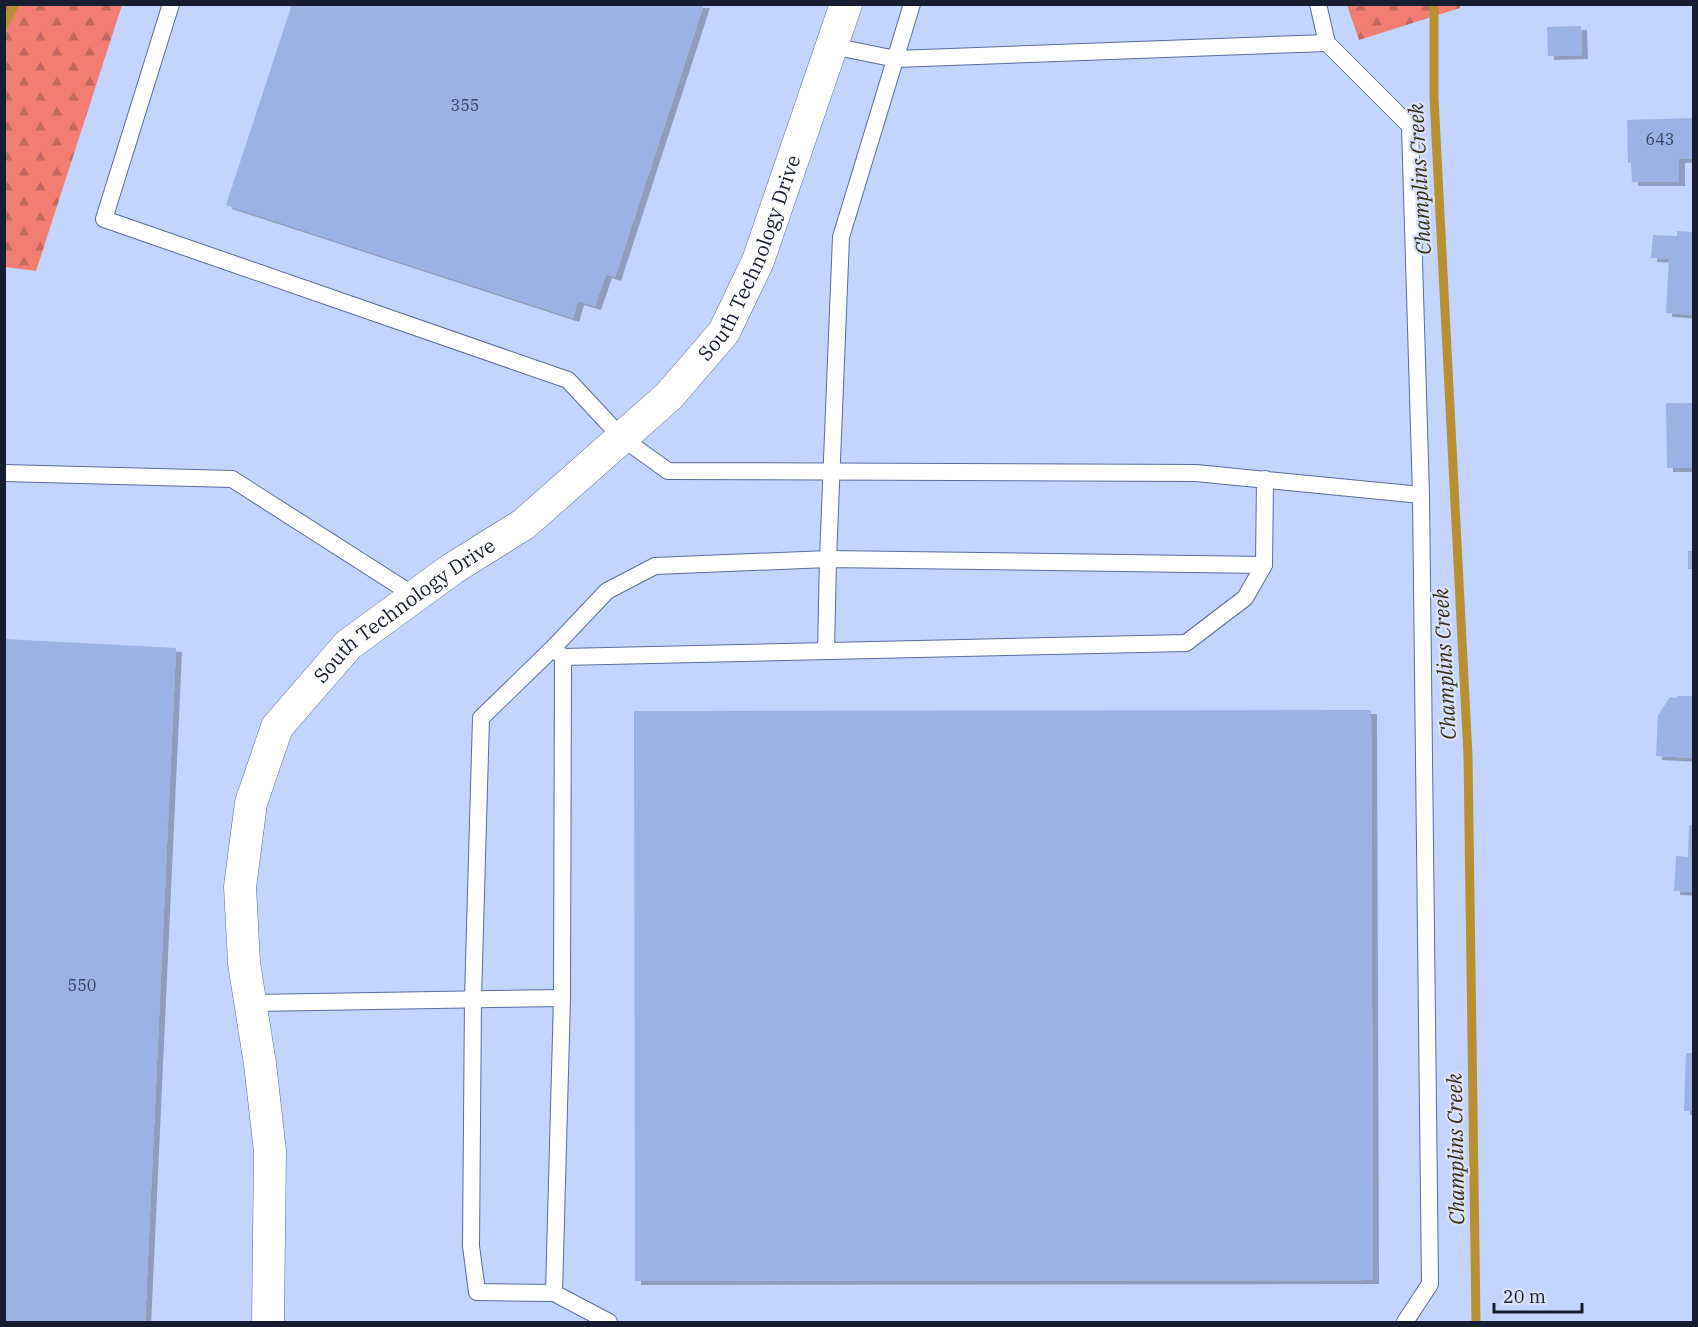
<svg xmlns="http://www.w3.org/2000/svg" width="1698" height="1327" font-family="'IBM Plex Serif',serif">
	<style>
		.forest { fill: url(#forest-firs) }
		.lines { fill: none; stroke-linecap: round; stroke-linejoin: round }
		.stream { stroke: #b79131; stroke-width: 9 }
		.building { fill: #9cb1e4; filter: url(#shadow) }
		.lane-casing { stroke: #596d9b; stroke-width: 18 }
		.street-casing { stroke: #596d9b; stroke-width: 33 }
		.lane { stroke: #fff; stroke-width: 16 }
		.street { stroke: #fff; stroke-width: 32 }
		.labels { text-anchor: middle; stroke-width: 4.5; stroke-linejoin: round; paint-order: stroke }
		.number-label { font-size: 16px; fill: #38425d }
		.street-label { font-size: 20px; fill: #161d30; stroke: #d9e2f8 }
		.water-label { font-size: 21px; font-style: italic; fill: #362d18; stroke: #d9e2f8 }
	</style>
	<defs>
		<pattern id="forest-firs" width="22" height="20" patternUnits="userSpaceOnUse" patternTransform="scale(1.5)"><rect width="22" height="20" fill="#f27e73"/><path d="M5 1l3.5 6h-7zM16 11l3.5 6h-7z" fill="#c3675f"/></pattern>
		<filter id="shadow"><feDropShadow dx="6" dy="4" stdDeviation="0" flood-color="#0004"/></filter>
	</defs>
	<rect width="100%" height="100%" fill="#c3d5ff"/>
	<g class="forest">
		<path d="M5 4 122 5 36 271 5 267Z"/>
		<path d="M1347 5V4L1460 5V8L1359 40Z"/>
	</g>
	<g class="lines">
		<g class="stream">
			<path d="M1434 4V98L1468 756 1476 1322"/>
			<path d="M4 25 15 4"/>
		</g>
	</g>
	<g class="building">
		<path d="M292 4H704L615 277 606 274 595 306 578 301 573 318 226 205Z"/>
		<path d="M1581 26 1582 55 1548 56 1547 27Z"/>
		<path d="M1694 118V158L1679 159V182H1632L1631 163H1628L1627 120Z"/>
		<path d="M1677 231 1694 232V315L1666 313 1669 259 1651 258 1653 235 1677 236Z"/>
		<path d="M1666 403H1694V468H1667Z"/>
		<rect x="1688" y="551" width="6" height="18"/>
		<path d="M5 639 176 648 145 1322H5Z"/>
		<path d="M1677 696H1694V758L1656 756 1658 715 1670 697 1677 698Z"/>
		<path d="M1371 710 1373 1280 635 1281 634 711Z"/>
		<path d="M1689 825H1694V892L1674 891 1676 856 1688 857Z"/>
		<path d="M1686 1053H1694V1111H1684Z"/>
	</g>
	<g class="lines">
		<g class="lane-casing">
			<g id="lane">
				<path d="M171 4 104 219 568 380 622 438 668 471 1196 473 1421 495"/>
				<path d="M1318 4 1327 43 1410 126 1421 495 1430 1284 1405 1322"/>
				<path d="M832 46 896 59 1327 43"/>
				<path d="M4 473 232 479 415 596"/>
				<path d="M826 651 828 559 1264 565 1265 479"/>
				<path d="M563 657 1186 643 1245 598 1264 565"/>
				<path d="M250 1003 562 998"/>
				<path d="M554 1293 562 998 563 657 555 650"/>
				<path d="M609 1322 554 1293 477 1292 471 1246 473 998 481 718 553 648 607 591 655 566 828 559 841 237 912 4"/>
			</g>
		</g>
		<g class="street-casing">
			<g id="street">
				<path id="s1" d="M268 1322 270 1151 260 1064 244 963 240 887 251 803 277 727 348 645 452 569 524 524 669 396 724 332 758 261 846 4"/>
			</g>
		</g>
		<use href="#lane" class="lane"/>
		<use href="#street" class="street"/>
	</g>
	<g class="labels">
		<g class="number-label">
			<text x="465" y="111">355</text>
			<text x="1660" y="145">643</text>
			<text x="82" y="991">550</text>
		</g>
		<g class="street-label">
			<text dy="7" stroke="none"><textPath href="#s1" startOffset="1280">South Technology Drive</textPath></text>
			<text dy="7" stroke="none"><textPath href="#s1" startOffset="776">South Technology Drive</textPath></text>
		</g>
		<g class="water-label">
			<text transform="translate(1420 179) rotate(-93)" y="7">Champlins Creek</text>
			<text transform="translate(1445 664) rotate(-93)" y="7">Champlins Creek</text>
			<text transform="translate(1456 1149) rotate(-91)" y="7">Champlins Creek</text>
		</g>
	</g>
	<rect width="1698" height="1327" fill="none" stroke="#161d30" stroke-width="12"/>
	<path d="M1494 1303v9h88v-9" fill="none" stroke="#161d30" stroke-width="3"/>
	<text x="1503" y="1303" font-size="18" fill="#161d30" stroke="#d9e2f8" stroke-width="4.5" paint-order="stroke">20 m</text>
</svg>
